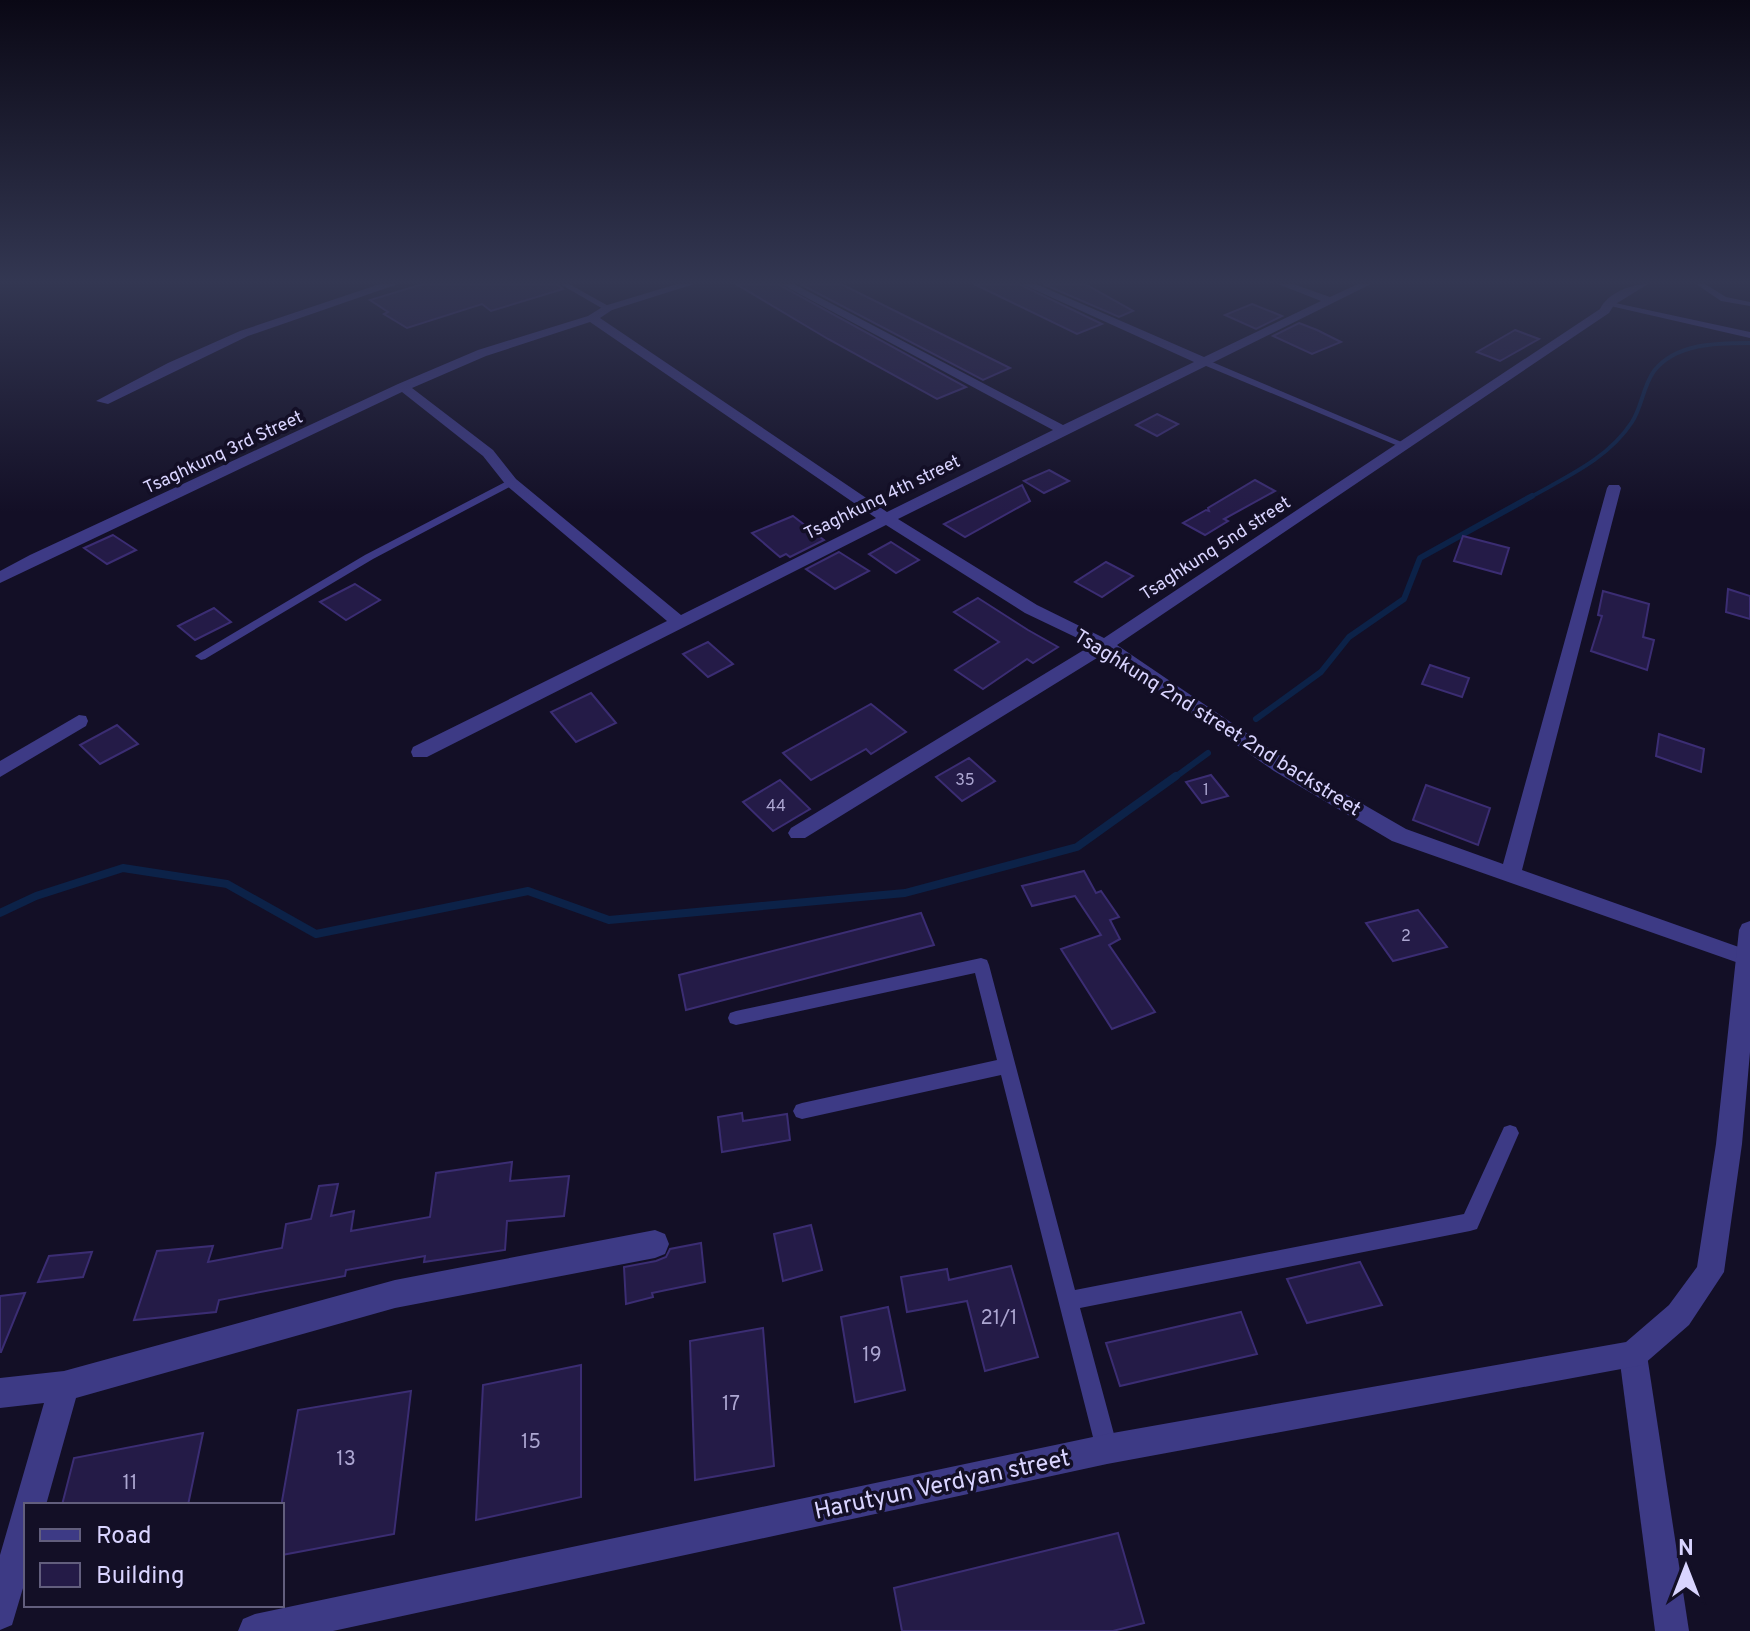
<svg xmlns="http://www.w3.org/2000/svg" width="1750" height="1631" font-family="Overpass,sans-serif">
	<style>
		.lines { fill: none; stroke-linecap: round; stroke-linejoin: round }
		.stream-far2 { stroke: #0c2248; stroke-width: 4 }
		.stream-far1 { stroke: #0c2248; stroke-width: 6 }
		.stream { stroke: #0c2248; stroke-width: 8 }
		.building { fill: #241b47; stroke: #3b2d73; stroke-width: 2 }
		.service { fill: #3d3a85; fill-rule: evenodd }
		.minor { fill: #3d3a85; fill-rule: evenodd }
		.tertiary { fill: #3d3a85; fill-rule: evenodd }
		.labels { text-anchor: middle; stroke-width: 7; stroke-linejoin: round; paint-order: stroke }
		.number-label { font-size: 16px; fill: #aca6d1 }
		.far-street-label { font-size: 18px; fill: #d9d4ff; stroke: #130f26 }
		.street-label { font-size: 20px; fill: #d9d4ff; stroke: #130f26 }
		.near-number-label { font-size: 20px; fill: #aca6d1 }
		.near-street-label { font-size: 24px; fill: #d9d4ff; stroke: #130f26 }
	</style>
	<rect width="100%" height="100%" fill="#130f26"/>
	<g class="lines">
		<path class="stream-far2" d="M1529 498C1566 477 1608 459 1632 422 1642 407 1643 386 1654 371 1676 343 1717 343 1750 343"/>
		<g class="stream-far1">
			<path d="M1256 719 1321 672 1349 637 1404 599 1420 558 1532 496"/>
			<path d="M1174 778 1208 753"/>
		</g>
		<path class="stream" d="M0 913 36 896 123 868 227 884 316 934 528 891 609 920 905 893 1077 847 1176 776"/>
	</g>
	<g class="building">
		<path d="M423 284H557L563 289 491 311 482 304 407 328 384 314 388 312 370 300Z"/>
		<path d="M736 284H778L966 387 937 399 828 339Z"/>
		<path d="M800 284H841L1010 368 983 380Z"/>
		<path d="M974 284H1019L1102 324 1077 334Z"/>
		<path d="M1043 284H1085L1133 311 1119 317Z"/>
		<path d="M1252 304 1282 316 1256 329 1225 315Z"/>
		<path d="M1299 323 1317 330 1341 342 1312 354 1273 336Z"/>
		<path d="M1515 330 1539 339 1500 361 1477 352Z"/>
		<path d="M1157 414 1178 424 1157 436 1136 425Z"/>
		<path d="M1049 470 1069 481 1044 493 1024 481Z"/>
		<path d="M1255 480 1275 491 1224 519 1228 521 1205 535 1183 523 1206 510 1209 511 1208 508Z"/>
		<path d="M1022 485 1030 501 965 537 944 524Z"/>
		<path d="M793 516 824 540 790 557 786 554 780 557 752 533Z"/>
		<path d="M113 535 136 550 107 564 84 548Z"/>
		<path d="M1463 536 1509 548 1501 574 1454 561Z"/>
		<path d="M891 542 919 560 896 573 869 554Z"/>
		<path d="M839 552 869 571 835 589 806 569Z"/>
		<path d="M1106 562 1133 576 1102 597 1075 582Z"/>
		<path d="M355 584 380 600 346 620 320 602Z"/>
		<path d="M1728 589 1750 596V619L1726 612Z"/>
		<path d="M1603 591 1649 604 1643 637 1654 640 1647 670 1591 651 1602 616 1598 615Z"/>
		<path d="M978 598 1028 630 1058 647 1033 663 1027 659 983 689 955 670 999 642 954 612Z"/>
		<path d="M214 608 231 622 195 640 178 626Z"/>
		<path d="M708 642 733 664 708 677 683 654Z"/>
		<path d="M1430 665 1469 678 1462 697 1422 684Z"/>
		<path d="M591 693 616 723 576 742 551 712Z"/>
		<path d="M871 704 906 732 871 754 866 749 811 780 783 753Z"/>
		<path d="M117 725 138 744 100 764 80 745Z"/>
		<path d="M1659 734 1704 749 1701 772 1656 756Z"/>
		<path d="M969 758 995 781 962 801 936 777Z"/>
		<path d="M1211 775 1228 796 1202 803 1186 782Z"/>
		<path d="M780 780 810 809 773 831 743 802Z"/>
		<path d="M1426 785 1490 808 1478 845 1413 820Z"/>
		<path d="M1084 871 1096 893 1101 891 1119 917 1110 920 1120 939 1109 945 1155 1012 1112 1029 1061 949 1101 935 1075 896 1032 906 1022 886Z"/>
		<path d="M1418 910 1447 947 1393 961 1366 923Z"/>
		<path d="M921 913 934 945 686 1010 679 975Z"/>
		<path d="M742 1113 743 1121 787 1114 790 1140 722 1152 718 1117Z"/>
		<path d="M512 1162 510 1181 569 1176 564 1216 507 1221 505 1250 424 1262 425 1256 346 1270 345 1276 219 1300 216 1312 134 1320 157 1251 213 1246 208 1262 282 1248 286 1224 311 1219 319 1186 338 1184 331 1216 354 1211 351 1231 430 1217 436 1173Z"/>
		<path d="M811 1225 822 1270 783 1281 774 1234Z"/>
		<path d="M701 1243 705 1282 652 1293 653 1297 626 1304 624 1267 656 1261 666 1257 670 1249Z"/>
		<path d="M92 1252 83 1277 38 1282 49 1256Z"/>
		<path d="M1360 1262 1382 1305 1307 1323 1287 1279Z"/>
		<path d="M1011 1266 1038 1357 985 1371 967 1301 907 1312 901 1277 947 1269 949 1280Z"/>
		<path d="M25 1293 1 1352H0V1296Z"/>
		<path d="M888 1307 905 1390 855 1402 841 1317Z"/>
		<path d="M1241 1312 1257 1354 1120 1386 1106 1343Z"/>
		<path d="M763 1328 774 1466 695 1480 690 1341Z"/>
		<path d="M581 1365V1497L476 1520 483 1385Z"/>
		<path d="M411 1391 394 1534 282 1555V1501L298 1410Z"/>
		<path d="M203 1433 188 1505H62L74 1458Z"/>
		<path d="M1118 1533 1144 1623 1113 1631H902L894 1588Z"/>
	</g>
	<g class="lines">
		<g class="service">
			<path d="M560 284H569L612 308 605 310Z"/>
			<path d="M1696 284H1705L1726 297 1750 302V306L1721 301Z"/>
			<path d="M1606 301 1750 332V338L1606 305Z"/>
			<path d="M1199 359H1205L1411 446 1403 448 1199 363Z"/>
			<path d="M511 479 516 482 515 484 373 559 205 659 201 660 195 656 365 555Z"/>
			<path d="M981 958 987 960 989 965 1075 1290 1464 1214 1504 1127 1510 1125 1516 1127 1519 1133 1477 1229 1470 1231 1080 1308 1118 1449 1115 1457 1107 1460 1099 1457 1096 1449 1001 1075 802 1119 796 1117 793 1111 796 1105 802 1103 997 1060 975 973 736 1025 730 1023 728 1018 730 1013 736 1011Z"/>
		</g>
		<g class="minor">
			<path d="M380 284H398L248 336 108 404 96 401 168 363 240 331Z"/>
			<path d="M677 284H694L612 310 600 318 887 512 1053 430 781 284H794L1063 425 1194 362 1022 284H1036L1204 357 1321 301 1278 284H1293L1330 297 1358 284H1371L898 519 1037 605 1104 638 1600 309C1608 293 1631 284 1648 284L1614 305 1609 313 1117 645 1288 761 1406 829 1503 864 1607 488 1609 485H1619L1621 488 1522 870 1750 951V967L1392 841 1274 771 1105 653 805 838H791L788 833 791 828 1092 645 1025 613 886 525 427 757H413L411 752 413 747 667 621 506 485 483 456 402 392 0 583V571L30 555 398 384 478 350 588 316 604 306ZM590 322 876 518 681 615 516 479 493 450 412 388 486 356Z"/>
			<path d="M79 715 86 716 88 721 86 726 0 777V761Z"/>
			<path d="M655 1230 665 1234 669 1244 665 1254 655 1258 395 1308 76 1398 46 1505H26V1578L12 1625 0 1630V1555L44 1403 0 1408V1378L64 1371 395 1280Z"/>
			<path d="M1633 1341 1643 1345 1647 1355 1689 1631H1655L1619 1355 1623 1345Z"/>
		</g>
		<path class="tertiary" d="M1750 921V1052L1742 1144 1724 1272 1689 1325 1643 1365 1107 1464 333 1631H238L243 1619 255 1614 1107 1434 1626 1342 1669 1305 1697 1267 1716 1144 1739 930 1742 924Z"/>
	</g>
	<linearGradient id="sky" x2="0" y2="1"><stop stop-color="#0a0815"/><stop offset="0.55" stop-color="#333752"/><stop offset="1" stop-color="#333752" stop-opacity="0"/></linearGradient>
	<rect width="1750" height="512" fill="url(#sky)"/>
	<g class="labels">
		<g class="number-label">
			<text x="965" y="785">35</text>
			<text x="1206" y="795">1</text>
			<text x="776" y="811">44</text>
			<text x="1406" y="941">2</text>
		</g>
		<g class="far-street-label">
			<text transform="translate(223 452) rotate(-25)" y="6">Tsaghkunq 3rd Street</text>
			<text transform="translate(882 497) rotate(-26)" y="6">Tsaghkunq 4th street</text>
			<text transform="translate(1215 548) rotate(-33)" y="6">Tsaghkunq 5nd street</text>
		</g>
		<g class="street-label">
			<text transform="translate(1218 722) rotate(32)" y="7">Tsaghkunq 2nd street 2nd backstreet</text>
		</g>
		<g class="near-number-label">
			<text x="999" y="1324">21/1</text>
			<text x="872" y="1361">19</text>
			<text x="731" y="1410">17</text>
			<text x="531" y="1448">15</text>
			<text x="346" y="1465">13</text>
			<text x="130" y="1489">11</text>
		</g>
		<g class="near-street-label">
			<text transform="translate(942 1484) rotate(-12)" y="8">Harutyun Verdyan street</text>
		</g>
	</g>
	<rect x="24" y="1503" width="260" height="104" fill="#130f26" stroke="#625e7d" stroke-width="2"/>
	<rect x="40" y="1529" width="40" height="12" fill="#3d3a85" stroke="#625e7d" stroke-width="2"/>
	<text x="96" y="1543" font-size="24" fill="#d9d4ff">Road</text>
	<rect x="40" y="1563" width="40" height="24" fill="#241b47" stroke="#625e7d" stroke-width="2"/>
	<text x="96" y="1583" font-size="24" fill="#d9d4ff">Building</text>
	<g transform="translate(1686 1567)" stroke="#130f26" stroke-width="6" paint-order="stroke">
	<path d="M0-6L14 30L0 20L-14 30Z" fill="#d9d4ff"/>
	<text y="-12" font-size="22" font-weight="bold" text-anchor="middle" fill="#d9d4ff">N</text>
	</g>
</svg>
